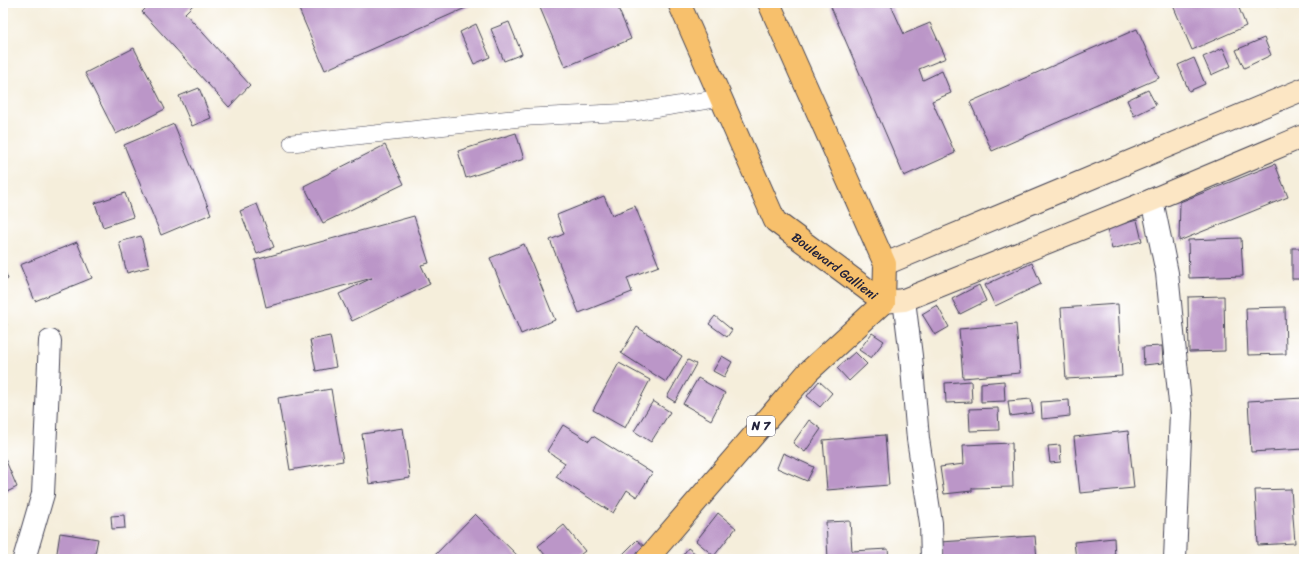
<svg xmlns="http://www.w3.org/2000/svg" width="1307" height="562" font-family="Sriracha,sans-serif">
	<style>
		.building { fill: #bb96c8 }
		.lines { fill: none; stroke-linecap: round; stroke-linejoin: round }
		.service-casing { stroke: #424153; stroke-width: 18 }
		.minor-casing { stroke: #424153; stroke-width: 24 }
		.secondary-casing { stroke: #424153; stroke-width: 24 }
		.primary-casing { stroke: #424153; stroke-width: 24 }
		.service { stroke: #fff; stroke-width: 17 }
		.minor { stroke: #fff; stroke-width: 22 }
		.secondary { stroke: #fce6c4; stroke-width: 22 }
		.primary { stroke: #f7c06c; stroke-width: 22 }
		.labels { text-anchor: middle; stroke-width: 4; stroke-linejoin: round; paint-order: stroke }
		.shield { fill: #fff; stroke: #646476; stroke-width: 1 }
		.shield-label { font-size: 12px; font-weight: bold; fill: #22223b }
		.street-label { font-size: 13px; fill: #22223b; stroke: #fff }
	</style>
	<rect width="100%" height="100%" fill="#fff"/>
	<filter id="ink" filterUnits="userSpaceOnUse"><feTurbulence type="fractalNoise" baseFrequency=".025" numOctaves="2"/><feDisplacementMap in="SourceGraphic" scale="8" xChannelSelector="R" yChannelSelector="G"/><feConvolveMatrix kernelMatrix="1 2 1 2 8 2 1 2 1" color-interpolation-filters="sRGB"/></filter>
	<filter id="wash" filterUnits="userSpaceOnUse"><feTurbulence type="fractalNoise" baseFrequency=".012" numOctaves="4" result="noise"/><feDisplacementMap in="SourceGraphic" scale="16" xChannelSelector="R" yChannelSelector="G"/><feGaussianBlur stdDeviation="0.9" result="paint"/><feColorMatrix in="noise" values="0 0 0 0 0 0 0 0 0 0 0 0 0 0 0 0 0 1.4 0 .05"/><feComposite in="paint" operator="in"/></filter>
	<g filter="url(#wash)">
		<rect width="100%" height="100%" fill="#f5eedb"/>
		<g id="blocks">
			<g class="building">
				<path d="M151 3H195L185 13 250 85 229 107 142 12Z"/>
				<path d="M307 3H469L470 6 325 70 298 7Z"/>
				<path d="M538 3H616L631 39 565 67Z"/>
				<path d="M840 3H890L904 34 930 23 946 58 919 69 923 80 942 71 951 93 932 101 955 153 904 176 831 7Z"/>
				<path d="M1172 3H1237L1246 26 1192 50Z"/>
				<path d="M1275 3H1285L1277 7Z"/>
				<path d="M509 22 522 54 504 61 491 29Z"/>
				<path d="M476 24 490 57 474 64 460 32Z"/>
				<path d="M1137 29 1159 78 992 151 970 102Z"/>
				<path d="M1264 38 1271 55 1244 68 1236 50Z"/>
				<path d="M134 48 165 109 116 134 85 73Z"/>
				<path d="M1223 48 1231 66 1211 75 1203 57Z"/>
				<path d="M1194 58 1205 84 1189 91 1178 65Z"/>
				<path d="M199 88 211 118 192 126 179 96Z"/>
				<path d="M1148 90 1156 105 1134 116 1127 100Z"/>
				<path d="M174 124 211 214 161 235 124 145Z"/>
				<path d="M516 133 524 159 466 178 458 151Z"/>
				<path d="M385 145 404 184 323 223 304 186Z"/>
				<path d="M1275 164 1288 197 1179 241 1180 202Z"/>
				<path d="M125 193 133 217 103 227 95 203Z"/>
				<path d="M604 196 612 215 635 206 659 266 627 278 632 292 579 313 550 240 564 234 557 215Z"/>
				<path d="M257 204 274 247 257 254 240 211Z"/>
				<path d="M414 216 429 263 421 265 430 284 352 321 339 294 372 278 266 307 255 260Z"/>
				<path d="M1137 220 1142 241 1112 249 1107 228Z"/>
				<path d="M141 236 149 267 127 273 119 242Z"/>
				<path d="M1241 238 1243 276 1189 278 1188 240Z"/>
				<path d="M77 242 92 278 35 301 20 265Z"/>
				<path d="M524 244 555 320 521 334 490 258Z"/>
				<rect x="1292" y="248" width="12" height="31"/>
				<path d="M1032 263 1041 284 995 306 985 285Z"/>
				<path d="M3 267 8 279 3 282Z"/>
				<path d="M979 285 986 301 960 314 952 299Z"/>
				<path d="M1224 296 1225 351 1189 352 1188 297Z"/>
				<path d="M1118 304 1122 376 1066 379 1061 308Z"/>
				<path d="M937 305 949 327 935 335 922 314Z"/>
				<path d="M1285 307 1286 354 1248 355 1246 308Z"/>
				<path d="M715 316 732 330 727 337 709 324Z"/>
				<path d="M3 317 7 325 3 326Z"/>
				<path d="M1016 324 1020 373 963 378 959 329Z"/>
				<path d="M637 327 682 356 666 382 621 353Z"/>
				<path d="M872 333 884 341 871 358 859 350Z"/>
				<path d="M330 336 336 367 316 371 310 340Z"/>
				<path d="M1162 346 1163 363 1144 365 1143 347Z"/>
				<path d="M855 352 867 364 849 381 837 368Z"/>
				<path d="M722 356 732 362 724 377 713 371Z"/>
				<path d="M688 360 696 364 675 402 667 397Z"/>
				<path d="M619 363 650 380 625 428 593 410Z"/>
				<path d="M698 378 725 393 711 420 683 404Z"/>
				<path d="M819 381 832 393 820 407 807 396Z"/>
				<path d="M971 381 972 402 946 403 945 383Z"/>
				<path d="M1004 381 1005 401 981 402V383Z"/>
				<path d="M331 389 343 461 290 470 278 398Z"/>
				<path d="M1304 398V449L1251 452 1248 401Z"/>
				<path d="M1031 399 1033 413 1010 416 1008 401Z"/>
				<path d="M1069 400 1070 416 1042 419 1041 402Z"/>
				<path d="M653 401 670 412 651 442 634 431Z"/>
				<path d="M998 408 999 430 970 431 969 409Z"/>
				<path d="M809 420 821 429 805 452 793 443Z"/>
				<path d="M563 425 589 441 593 436 652 473 637 497 627 490 613 513 556 477 565 463 547 451Z"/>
				<path d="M403 428 410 478 369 484 362 434Z"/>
				<path d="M1128 431 1134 488 1080 493 1074 437Z"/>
				<path d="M885 435 889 485 827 490 823 440Z"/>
				<path d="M1012 443 1013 487 972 488V491L944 494 940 467 964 464 963 445Z"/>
				<path d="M1060 445 1061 462 1050 463 1048 446Z"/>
				<path d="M783 453 814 467 807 481 777 468Z"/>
				<path d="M3 454 17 487 3 494Z"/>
				<path d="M1291 489 1295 543 1258 545 1255 490Z"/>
				<path d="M718 513 736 528 714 556 696 541Z"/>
				<path d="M475 514 521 559H431Z"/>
				<path d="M124 515 125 528 112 529 111 516Z"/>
				<path d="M850 521 852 551 888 549 889 559H828L826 522Z"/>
				<path d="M564 525 585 551 575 559H548L538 546Z"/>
				<path d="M60 533 98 539 94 559H56Z"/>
				<path d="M1035 536 1037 559H942L940 542Z"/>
				<path d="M1114 538 1115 559H1076L1074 542Z"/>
				<path d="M637 540 646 548 636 559H624L621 556Z"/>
				<path d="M688 548 703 559H680Z"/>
				<path d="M782 557V559H761V558Z"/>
			</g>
		</g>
	</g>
	<g filter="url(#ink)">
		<use href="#blocks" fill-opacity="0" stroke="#424153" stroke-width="1"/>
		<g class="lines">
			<g class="service-casing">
				<path id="service" d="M292 143 530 117 634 112 721 98"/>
			</g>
			<g class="minor-casing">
				<g id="minor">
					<path d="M1152 200 1167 273 1181 413 1175 559"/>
					<path d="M904 300 911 356 918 439 931 523 932 559"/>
					<path d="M24 559 43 494 50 341"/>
				</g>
			</g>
			<g class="secondary-casing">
				<g id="secondary">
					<path d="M885 264 1304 89"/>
					<path d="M884 302 904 300 1152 200 1304 136"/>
				</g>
			</g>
			<g class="primary-casing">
				<g id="primary">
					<path id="s1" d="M679 3 775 221 884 302"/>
					<path d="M769 3 885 264 884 302"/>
					<path d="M647 559 808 372 884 302"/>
				</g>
			</g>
			<use href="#service" class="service"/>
			<use href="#minor" class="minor"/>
			<use href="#secondary" class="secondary"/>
			<use href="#primary" class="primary"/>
		</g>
	</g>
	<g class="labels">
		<rect class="shield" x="747" y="416" width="28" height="20" rx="3"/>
		<g class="shield-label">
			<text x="761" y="430">N 7</text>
		</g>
		<g class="street-label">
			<text dy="5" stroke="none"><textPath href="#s1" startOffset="313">Boulevard Gallieni</textPath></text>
		</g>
	</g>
	<rect width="1307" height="562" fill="none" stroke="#fff" stroke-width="16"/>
</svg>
